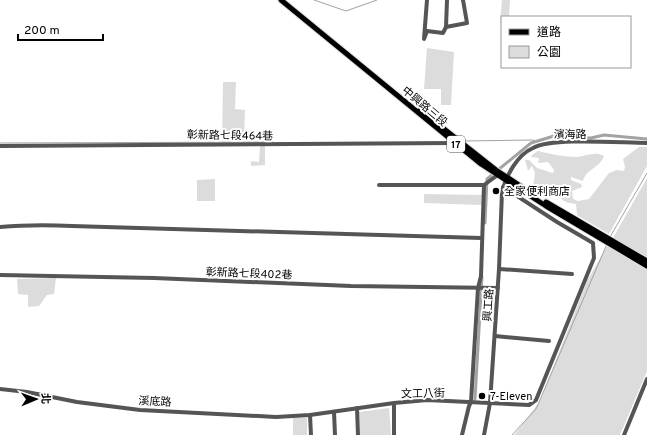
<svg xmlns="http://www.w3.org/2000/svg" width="647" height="435" font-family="Overpass,'Noto Sans TC',sans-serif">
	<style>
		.green { fill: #dcdcdc }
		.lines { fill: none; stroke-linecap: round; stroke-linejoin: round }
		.stream { stroke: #a3a3a3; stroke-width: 1 }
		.canal { stroke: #a3a3a3; stroke-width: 3 }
		.major-casing { stroke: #dbdbdb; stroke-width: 7 }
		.minor { stroke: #555; stroke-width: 4 }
		.major { stroke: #000; stroke-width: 5 }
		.poi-dot { fill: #000; stroke: #fff; stroke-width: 1.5 }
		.labels { text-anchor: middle; stroke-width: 4; stroke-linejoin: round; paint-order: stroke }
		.shield { fill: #fff; stroke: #4c4c4c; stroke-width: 1 }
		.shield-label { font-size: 10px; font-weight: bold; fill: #000 }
		.street-label { font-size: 11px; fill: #000; stroke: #fff }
		.poi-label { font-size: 11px; fill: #000; stroke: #fff; text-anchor: start }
	</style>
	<rect width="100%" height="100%" fill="#fff"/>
	<g class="green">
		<path d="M502 0H510L509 17H502V22L500 23Z"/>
		<path d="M427 48 454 52 451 105H441V89H424Z"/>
		<path d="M223 82H236L235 109 245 110 244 140H222Z"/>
		<path d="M260 146H265V165L251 166V161L259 162Z"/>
		<path d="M639 147H647V166L609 234 577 215 576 204C561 202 560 200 558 185L533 188 535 173 532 166 528 171 525 160H529L537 168 553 173 554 170 548 162 538 163 539 158 531 157 532 155 538 151C551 154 564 157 577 157 587 156 594 151 604 156 600 168 586 169 583 181L571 177V180L581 184 582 187 572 191 573 199 578 201 589 199 609 173 617 170 624 171 625 167 623 159Z"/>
		<path d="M647 178V257L613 238Z"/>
		<path d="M215 179V201H197V180Z"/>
		<path d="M424 194 482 195 481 205 424 203Z"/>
		<path d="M607 246 647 269V371L620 435H514L540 401 587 281Z"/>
		<path d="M56 278 54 294 47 295 39 306 28 307V295L18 294 17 279Z"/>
		<path d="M389 408 391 435H360L359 412Z"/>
		<rect x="293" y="418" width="14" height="17"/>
	</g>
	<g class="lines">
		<g class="stream">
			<path d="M314 0 346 11 377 0"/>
			<path d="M464 141 532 140 537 141"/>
			<path d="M0 143 273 142"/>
			<path d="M610 237 647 173"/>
			<path d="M512 435 536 409 607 244"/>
		</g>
		<g class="canal">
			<path d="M485 223 487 179 531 143 554 136 591 138 604 135 647 139"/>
			<path d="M475 399 482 277"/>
		</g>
		<g class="major-casing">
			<g id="major">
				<path d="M281 0 481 164 546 206 647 266"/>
				<path d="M420 110 496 170 522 187"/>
				<path d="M546 202 647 261"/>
			</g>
		</g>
		<g class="minor">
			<path d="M427 0 424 39 427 31 443 33 446 27 467 23 463 0"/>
			<path d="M446 27 447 0"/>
			<path d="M0 146 456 143"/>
			<path d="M379 185H484L499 174"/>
			<path d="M0 227C24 225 48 225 72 226L481 238"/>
			<path d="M499 269 572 274"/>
			<path d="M0 275 154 278 351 286 498 288"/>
			<path d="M495 336 549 341"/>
			<path d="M0 389 27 392 77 402 140 410 276 417 310 415 394 403 427 400 529 405 536 400 594 258 593 243 557 222 503 187"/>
			<path d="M394 403V435"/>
			<path d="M357 408 358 435"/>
			<path d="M334 412 335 435"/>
			<path d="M310 415 311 435"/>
			<path d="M462 435 469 406 471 402 478 288 481 276 484 185"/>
			<path d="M484 435 490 403 499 269 502 192C506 176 517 155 533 148 553 137 621 143 647 143"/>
			<path d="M624 435 647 379"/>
		</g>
		<use href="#major" class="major"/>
	</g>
	<g class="poi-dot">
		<circle cx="496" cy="191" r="4"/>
		<circle cx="482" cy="396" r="4"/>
	</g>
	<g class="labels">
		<rect class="shield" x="447" y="136" width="18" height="16" rx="3"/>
		<g class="shield-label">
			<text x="456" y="148">17</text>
		</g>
		<g class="street-label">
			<text transform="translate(425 106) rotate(40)" y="4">中興路三段</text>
			<text x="570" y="138">濱海路</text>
			<text transform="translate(230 135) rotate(1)" y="4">彰新路七段464巷</text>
			<text transform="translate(249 273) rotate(2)" y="4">彰新路七段402巷</text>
			<text transform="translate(488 305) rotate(-86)" y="4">興工路</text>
			<text transform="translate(423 393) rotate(-1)" y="4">文工八街</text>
			<text transform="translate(155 401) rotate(3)" y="4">溪底路</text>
		</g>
		<g class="poi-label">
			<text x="504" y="195">全家便利商店</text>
			<text x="490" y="400">7-Eleven</text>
		</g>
	</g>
	<rect x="501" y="16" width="130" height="52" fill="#ffffff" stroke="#999999"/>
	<rect x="509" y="29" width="20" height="6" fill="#000000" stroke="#999999"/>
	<text x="537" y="36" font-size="12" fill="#000000">道路</text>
	<rect x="509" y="46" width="20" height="12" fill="#dcdcdc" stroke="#999999"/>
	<text x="537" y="56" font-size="12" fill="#000000">公園</text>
	<g transform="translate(36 399) rotate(88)" stroke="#ffffff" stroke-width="3" paint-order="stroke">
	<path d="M0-3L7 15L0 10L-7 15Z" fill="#000000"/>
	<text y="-6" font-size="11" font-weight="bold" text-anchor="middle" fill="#000000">北</text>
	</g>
	<path d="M18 34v6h85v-6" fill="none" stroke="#000000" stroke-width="2"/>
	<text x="24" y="34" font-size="12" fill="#000000" stroke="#ffffff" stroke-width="3" paint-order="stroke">200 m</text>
</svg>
